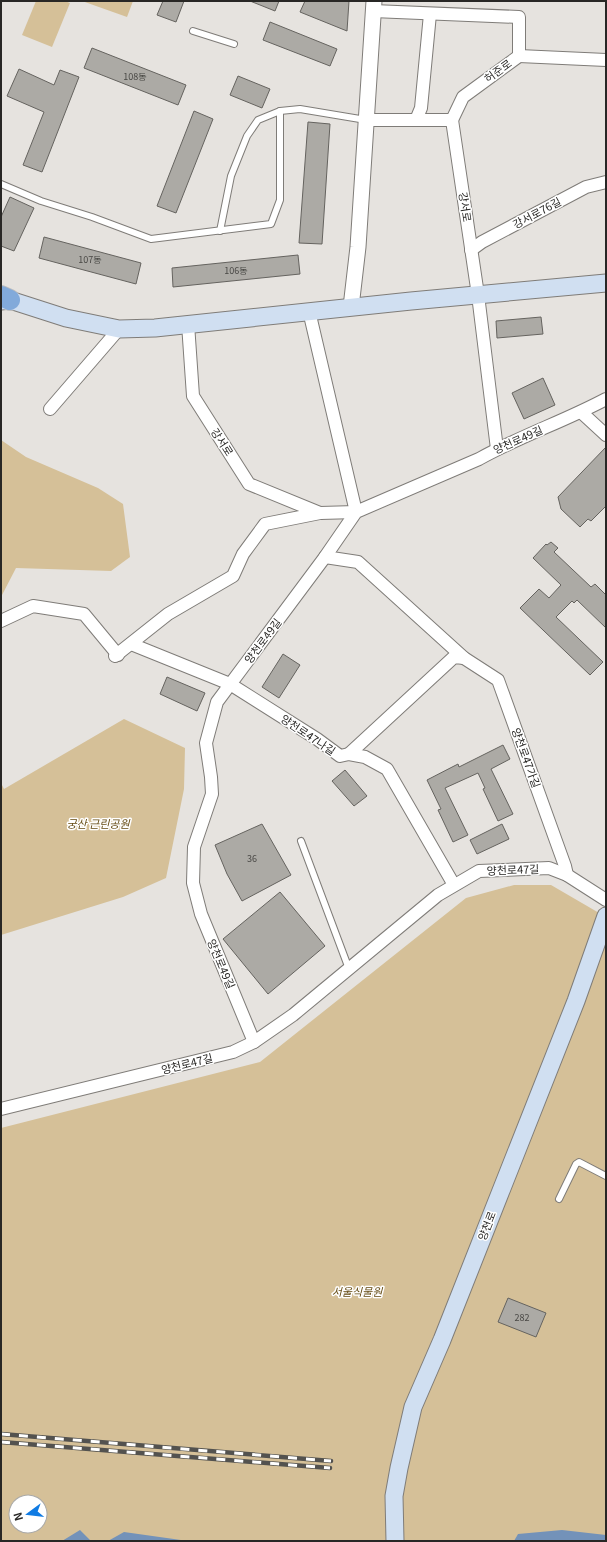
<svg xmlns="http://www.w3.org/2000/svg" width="607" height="1542" font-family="Georgia,'Noto Sans KR',serif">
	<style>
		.green { fill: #d5c098; fill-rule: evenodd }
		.water { fill: #7392b9 }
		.building { fill: #acaaa5; stroke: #65635f }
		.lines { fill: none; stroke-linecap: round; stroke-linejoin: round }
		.service-casing { stroke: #7f7c78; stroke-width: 8 }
		.minor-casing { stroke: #7f7c78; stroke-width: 14 }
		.tertiary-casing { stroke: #7f7c78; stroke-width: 17 }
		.secondary-casing { stroke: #7f7c78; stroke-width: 19 }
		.trunk-casing { stroke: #bebebe; stroke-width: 22 }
		.service { stroke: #fff; stroke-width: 6 }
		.minor { stroke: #fff; stroke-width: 12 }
		.tertiary { stroke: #fff; stroke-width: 15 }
		.secondary { stroke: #d0dff1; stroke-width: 17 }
		.trunk { stroke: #82aada; stroke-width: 20 }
		.rail-casing { stroke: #53524f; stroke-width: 4.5 }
		.rail { stroke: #fff; stroke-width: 3; stroke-dasharray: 9; stroke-linecap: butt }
		.labels { text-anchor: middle; stroke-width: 3; stroke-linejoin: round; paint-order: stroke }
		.number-label { font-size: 9px; fill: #494845 }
		.street-label { font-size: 11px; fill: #282725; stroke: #fff }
		.park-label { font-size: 11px; font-style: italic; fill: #644a12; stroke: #fff }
	</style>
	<rect width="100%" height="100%" fill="#e6e3df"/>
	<g class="green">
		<path d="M36 1H65L70 3 52 47 22 35Z"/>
		<path d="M82 1H133L127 17Z"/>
		<path d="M1 440 26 457 98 488 123 504 130 557 111 571 16 568 1 597Z"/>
		<path d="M124 719 185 748 184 789 166 878 123 897 1 935V783L4 789Z"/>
		<path d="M514 885H551L606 917V1541H1V1128L260 1062 466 898ZM16 1502H40V1526H16Z"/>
	</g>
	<g class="water">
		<path d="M80 1530 91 1541H97H62Z"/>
		<path d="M562 1530 606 1535V1541H514L518 1534Z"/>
		<path d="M124 1532 188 1541H108Z"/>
	</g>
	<g class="building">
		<path d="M163 1H184L176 22 157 15Z"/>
		<path d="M250 1H279L275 11Z"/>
		<path d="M305 1H349L347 31 300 12Z"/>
		<path d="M270 22 337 49 330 66 263 40Z"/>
		<path d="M92 48 186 85 178 105 84 68Z"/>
		<path d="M19 69 54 85 60 70 79 77 42 172 23 165 44 112 7 96Z"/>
		<path d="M238 76 270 89 262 108 230 95Z"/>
		<path d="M194 111 213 119 176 213 157 206Z"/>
		<path d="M308 122 330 124 322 244 299 243Z"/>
		<path d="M10 197 34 208 14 251 1 246V217Z"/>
		<path d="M44 237 141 263 136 284 39 258Z"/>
		<path d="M298 255 300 274 173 287 172 268Z"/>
		<path d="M541 317 543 334 497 338 496 321Z"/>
		<path d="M543 378 555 405 524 419 512 393Z"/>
		<path d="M606 447V506L591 521 588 519 580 527 561 509 558 497Z"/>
		<path d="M551 542 558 548 554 552 591 587 595 584 606 595V628L577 600 574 603 572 601 556 617 603 662 590 675 520 608 539 589 549 598 561 585 533 558 546 544 547 545Z"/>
		<path d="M283 654 300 665 279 698 262 687Z"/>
		<path d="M167 677 205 693 197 711 160 694Z"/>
		<path d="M503 745 510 759 491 769 513 814 498 821 483 789 485 788 478 773 445 788 468 835 453 842 438 810 441 809 427 780 458 764 459 767Z"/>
		<path d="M345 770 367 796 354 806 332 781Z"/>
		<path d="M262 824 291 875 242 901 227 874 215 845Z"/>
		<path d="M502 824 509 839 477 854 470 840Z"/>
		<path d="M280 892 325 946 268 994 223 939Z"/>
		<path d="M508 1298 546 1313 536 1337 498 1322Z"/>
	</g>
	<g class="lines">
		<g class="service-casing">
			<g id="service">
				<path d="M193 31 234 44"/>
				<path d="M1 184 41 201 92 217 151 239 271 224 280 200V111"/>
				<path d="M220 231 231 176 247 136 258 120 280 111 300 109 366 120"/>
				<path d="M301 841 349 969"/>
				<path d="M559 1199 576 1164 579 1162 606 1176"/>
			</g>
		</g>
		<g class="minor-casing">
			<g id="minor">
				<path d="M519 56 606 60"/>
				<path d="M366 120H452L463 97 519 56V17L373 11"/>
				<path d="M416 120 421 108 430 14"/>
				<path d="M452 120 478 295 497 449"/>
				<path d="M471 250 482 242 586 187 606 182"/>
				<path d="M188 324 193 396 249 484 320 513"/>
				<path d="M50 409 119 329"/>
				<path d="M581 412 606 435"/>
				<path d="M325 557 358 562 464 658 498 680 565 866 567 875"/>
				<path d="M1 621 33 606 84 614 118 655"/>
				<path d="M131 644 230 684 317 739 340 756 349 754 365 757 387 769 454 885"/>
				<path d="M115 656 168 614 233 576 243 554 265 524 320 513 356 512 309 311"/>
				<path d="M349 754 454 657 464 658"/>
				<path d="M254 1042 201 914 193 883 194 847 212 794 211 777 206 743 217 702 325 557 356 512 479 459C520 436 565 421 606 399"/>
				<path d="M1 1109 233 1052 254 1042 293 1015 438 895 479 871 549 868 567 875 606 900"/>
			</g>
		</g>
		<g class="tertiary-casing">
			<path id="tertiary" d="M351 307 358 247 374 1"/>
		</g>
		<g class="secondary-casing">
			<g id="secondary">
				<path d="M1 301 10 300 66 318 119 329 155 328 411 301 606 283"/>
				<path d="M395 1541 394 1496 399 1468 413 1407 442 1340 576 1001 606 916"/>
			</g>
		</g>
		<g class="trunk-casing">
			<path id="trunk" d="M1 296 10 300"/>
		</g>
		<use href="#service" class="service"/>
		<use href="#minor" class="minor"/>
		<use href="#tertiary" class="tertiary"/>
		<use href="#secondary" class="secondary"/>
		<use href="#trunk" class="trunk"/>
		<g class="rail-casing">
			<g id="rail">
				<path d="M1 1434 331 1461"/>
				<path d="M1 1442 330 1468"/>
			</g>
		</g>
		<use href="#rail" class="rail"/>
	</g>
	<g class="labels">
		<g class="number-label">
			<text x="135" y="80">108동</text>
			<text x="90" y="263">107동</text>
			<text x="236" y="274">106동</text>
			<text x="252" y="862">36</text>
			<text x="522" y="1321">282</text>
		</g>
		<g class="street-label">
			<text transform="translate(498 71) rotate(-36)" y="4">허준로</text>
			<text transform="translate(465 207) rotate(81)" y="4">강서로</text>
			<text transform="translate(537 213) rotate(-28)" y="4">강서로76길</text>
			<text transform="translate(518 440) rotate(-24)" y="4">양천로49길</text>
			<text transform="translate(222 442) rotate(57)" y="4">강서로</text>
			<text transform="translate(263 641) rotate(-53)" y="4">양천로49길</text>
			<text transform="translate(308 735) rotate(34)" y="4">양천로47나길</text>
			<text transform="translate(526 758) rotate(70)" y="4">양천로47가길</text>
			<text transform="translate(513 870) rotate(-2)" y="4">양천로47길</text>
			<text transform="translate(221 964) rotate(67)" y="4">양천로49길</text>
			<text transform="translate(187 1064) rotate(-14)" y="4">양천로47길</text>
			<text transform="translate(487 1226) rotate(-69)" y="4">양천로</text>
		</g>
		<g class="park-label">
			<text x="98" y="828">궁산 근린공원</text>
			<text x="357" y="1296">서울식물원</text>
		</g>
	</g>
	<rect width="607" height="1542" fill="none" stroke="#282725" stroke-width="4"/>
	<g transform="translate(28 1514) rotate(255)"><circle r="19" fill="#ffffff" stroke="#a9a9a8"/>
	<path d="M0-3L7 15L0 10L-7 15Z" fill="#107be3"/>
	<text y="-6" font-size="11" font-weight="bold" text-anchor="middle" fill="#282725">N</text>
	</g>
</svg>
